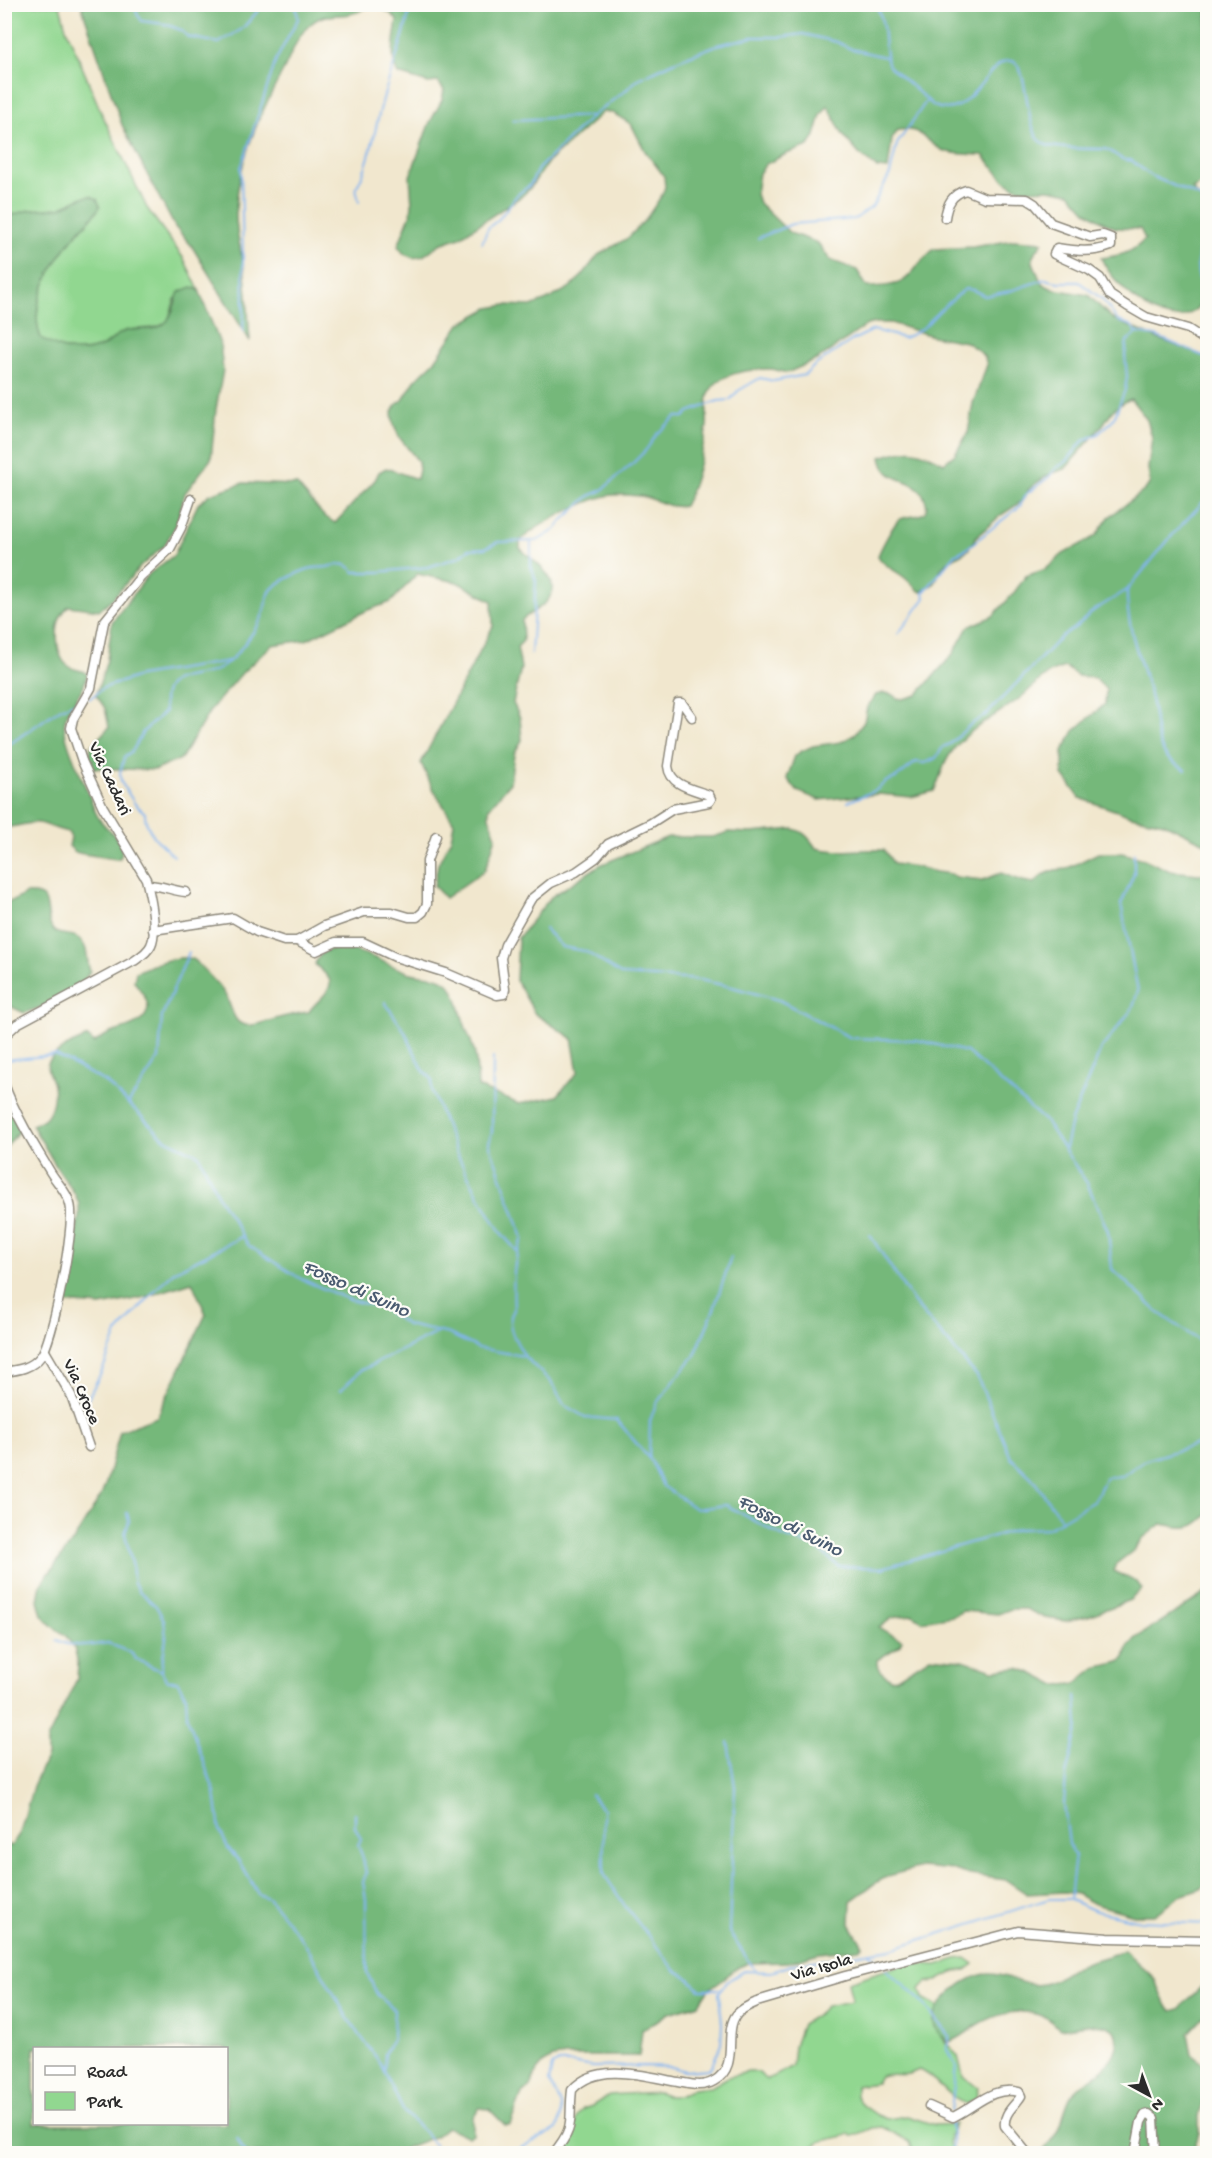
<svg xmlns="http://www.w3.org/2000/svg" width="1212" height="2158" font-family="'Gochi Hand',sans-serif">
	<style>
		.green { fill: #91d790; stroke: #5e815e; stroke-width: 1.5 }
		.forest { fill: #74b87a; stroke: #507252; stroke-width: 1.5; fill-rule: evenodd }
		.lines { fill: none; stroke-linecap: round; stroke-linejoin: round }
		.stream { stroke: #83b5f0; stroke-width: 2 }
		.minor-casing { stroke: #8e897c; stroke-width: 11 }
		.minor { stroke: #fff; stroke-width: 8 }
		.labels { text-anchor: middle; stroke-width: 4.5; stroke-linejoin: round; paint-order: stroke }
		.street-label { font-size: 18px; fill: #2b2b2b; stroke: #fdfcf7 }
		.water-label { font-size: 20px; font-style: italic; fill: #4a5b70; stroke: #fdfcf7 }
	</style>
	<rect width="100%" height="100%" fill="#fdfcf7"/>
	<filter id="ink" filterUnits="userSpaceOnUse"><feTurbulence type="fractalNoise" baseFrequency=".0167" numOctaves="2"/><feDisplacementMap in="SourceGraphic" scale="12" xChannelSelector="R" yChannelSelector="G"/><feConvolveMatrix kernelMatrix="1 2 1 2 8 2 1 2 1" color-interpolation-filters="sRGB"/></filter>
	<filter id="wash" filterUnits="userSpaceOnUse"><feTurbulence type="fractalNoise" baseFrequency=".008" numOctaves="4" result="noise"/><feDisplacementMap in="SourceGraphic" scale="24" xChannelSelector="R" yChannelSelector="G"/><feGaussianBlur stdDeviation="1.35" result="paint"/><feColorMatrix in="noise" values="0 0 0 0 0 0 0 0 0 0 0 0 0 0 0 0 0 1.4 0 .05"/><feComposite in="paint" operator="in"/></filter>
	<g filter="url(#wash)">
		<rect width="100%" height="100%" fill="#f1e7ce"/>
		<g class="green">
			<path d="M5 5H60L66 28 101 112 147 208 184 259 199 290 192 287 175 299 168 321C152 332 145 327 128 330 120 332 114 338 108 343 86 357 60 351 41 338 28 306 51 267 70 242 79 229 93 220 100 206L97 199 91 196 83 197 60 208 29 210 5 217Z"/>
			<path d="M966 1958 974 1964 966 1970 956 1971 937 1981 927 1982 920 1989 923 1998 939 2007 934 2021 941 2037 958 2056 963 2076 978 2088 976 2098 967 2104C947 2099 939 2079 919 2070 901 2079 897 2071 880 2076L876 2083 856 2086V2096L861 2104 877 2115 887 2119 907 2116 935 2125 955 2124 950 2134 949 2144 956 2153H914L910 2142 883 2127 873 2128 854 2136 848 2135 822 2141 804 2153 561 2154 569 2141 577 2117 583 2109 592 2106 609 2095 659 2092 669 2096H679L692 2089 711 2087 728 2077 748 2072H758L765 2079C776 2078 782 2071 792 2066L794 2046 802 2024 819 2013 826 2006 852 2001 848 1982 907 1963 937 1965 956 1959Z"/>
		</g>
		<g class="forest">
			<path d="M81 5H371C365 9 358 13 350 14 336 17 324 12 312 23 295 37 292 55 282 73 259 116 236 165 236 215 236 234 241 250 244 268 248 292 248 317 250 341L191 245 175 227 150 180 122 125Z"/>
			<path d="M376 5H1207V181L1192 189C1197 195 1204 201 1207 207 1211 219 1207 237 1207 249 1207 262 1210 278 1207 291 1206 297 1200 306 1195 310 1165 337 1113 285 1101 258 1119 256 1133 253 1145 239L1140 229 1116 228 1105 223 1086 211 1070 193 1049 189 1027 190 1015 187 1005 181 983 155C971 154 955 155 944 151 925 142 921 126 898 130L892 139 888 169 877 168 859 154 843 135 828 106 821 115 815 136 809 146 786 154 766 164 759 173 756 194 759 203 790 233 818 243 830 260 857 270 867 287C916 286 903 276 934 249L973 247 1014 240 1043 242 1033 255V262L1041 282 1047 286 1053 289 1088 295 1113 319 1159 339 1207 357V844L1164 823 1131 816 1080 798 1063 775V751L1074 731 1105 704 1106 689 1094 678 1078 676 1065 667C1044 672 1035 686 1020 698 997 716 968 728 951 753 943 763 940 779 934 791L911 797 879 794 819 800 797 791 787 778 795 756 800 752 813 746 841 742 854 735 864 722 867 707 876 695 884 693 891 694 897 698 903 699 917 695 953 654 968 627 993 616 1013 594 1026 576 1046 569 1063 554 1096 536 1109 517 1145 490 1150 483 1148 468 1152 437 1147 420 1131 399 1124 402 1112 411 1102 426 1065 469 1050 474 1035 484 1029 489 1021 502 1001 515 976 537 968 550 946 563 941 569 935 583 921 592C914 588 911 583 905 578 896 570 884 567 878 556 880 550 894 523 899 520 908 513 937 522 923 495 913 475 885 485 881 457 910 447 917 448 944 463L955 454 968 433 973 403 987 365 985 358 980 352 966 342 932 336 891 323H875L867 325 818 359 787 373C782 372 775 369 770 369 750 369 716 373 709 394 705 405 708 416 707 426 703 450 695 486 684 506 668 509 655 498 640 496 630 495 621 494 612 495 589 498 536 525 520 541V548C532 561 564 578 548 600 542 608 529 613 522 620L523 641 517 647 521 668 513 703 520 718 522 740 514 754 510 783 489 808V816L496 837 485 870 445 898 434 886 438 864 451 838 454 823 432 787 421 763 493 626 492 601 457 582 417 574 391 602 368 610 306 640 272 645 243 672 211 709 181 759 156 770 88 768 91 746 109 727 105 708 96 695 107 660 112 622 149 574 174 555 198 504 210 494 243 483 297 485 323 515 335 523 375 480 379 472 386 468 417 479 419 470 418 461 399 437 393 422 392 412 396 405 403 400 416 379 434 362 460 324 489 308 506 305 531 306 547 300 569 288 582 276 598 255 628 238 646 219 662 195 665 187 664 176 645 151 631 124 613 113 603 112 548 162 530 188 522 196 460 237 440 244 423 256 413 258 404 254 398 246 411 213 412 204 410 176 429 124 442 100 444 90 438 82 428 83 398 74C389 58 395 38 397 20L390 13Z"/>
			<path d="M91 196 97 199 100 206C93 220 79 229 70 242 51 267 28 306 41 338 59 350 81 356 103 346 111 342 117 333 126 331 140 327 155 333 166 322 173 315 175 301 179 292L192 287 199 290 220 344 223 370 216 409 211 459 185 493 176 525 164 546 141 566 113 598 99 610 68 606C65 610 62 614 60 618 55 631 56 660 70 667 76 671 82 669 87 674 86 690 69 704 65 720 60 736 86 785 92 803 94 809 96 815 100 820 108 831 128 843 120 858L116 859 83 854 75 852 69 846 71 838 68 832C57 830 49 825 39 823 30 821 16 828 5 827V217L29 210 60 208 83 197Z"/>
			<path d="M793 829C804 831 810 839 816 848 839 854 861 848 884 850L894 864 917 867 936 872 951 874 956 877 983 880 1001 873 1023 881 1034 883 1043 875 1055 870 1066 869 1098 853H1122L1144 859 1170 871 1207 875V1515C1190 1533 1183 1527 1161 1524L1143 1538 1134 1550 1116 1564 1113 1571 1137 1582 1142 1589 1130 1600 1088 1616 1066 1621 1045 1618 1026 1609H1011L998 1614 963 1611 953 1616 922 1621 913 1615 903 1616 892 1618 879 1628 902 1640 899 1646 877 1660C876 1670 883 1674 891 1679L897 1678 930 1657 963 1660 993 1670 1019 1668 1032 1673 1055 1685 1075 1684 1095 1668 1120 1662 1125 1658 1128 1647 1136 1638 1207 1592V1883L1201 1889 1180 1896 1154 1915H1134L1095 1904 1077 1894 1064 1892 1027 1894 1006 1880 970 1875 954 1870 921 1867 891 1875 877 1882 851 1901 850 1924 863 1946 859 1949 819 1953 789 1962 749 1963 739 1967 708 1990 699 2004 669 2013 642 2030 639 2056H566L553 2058 544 2063 537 2071 530 2087 522 2094 510 2125H505L489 2109 479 2108 473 2117V2134L468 2137 447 2127 434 2137 405 2148 401 2153H5V1844L11 1846 20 1833 33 1786 47 1756V1740L77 1679 78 1663 74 1647 65 1635 52 1626 42 1615 38 1600 41 1584 73 1541 101 1496 107 1480 120 1431 157 1417 206 1314 192 1282 145 1297 101 1306 63 1303 79 1217V1204L75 1194 59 1171 32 1125C36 1123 42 1121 45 1118 52 1111 55 1096 53 1086 52 1078 45 1071 48 1063 54 1051 75 1042 88 1037L94 1043C99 1040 105 1035 110 1033 123 1029 147 1025 148 1007 148 998 139 989 134 981L136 972C151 965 177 954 193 959 203 969 214 979 222 990 235 1005 228 1031 258 1024 275 1020 291 1013 309 1012 313 1003 335 991 329 979 326 973 319 969 315 964 329 926 389 968 411 973 425 977 439 973 450 985 458 995 459 1008 463 1019 466 1030 471 1040 474 1050 477 1062 477 1075 478 1087L519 1104 557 1096 578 1072 572 1038 535 1014 516 980 518 938 551 897 600 865 668 837H713L729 832 751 833ZM226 2048V2124H34V2048Z"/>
			<path d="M25 894C57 891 42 916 53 930 60 939 76 928 85 947 88 954 87 963 90 971L81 985 42 1007 24 1013 8 1005H5L4 903 15 900Z"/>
			<path d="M5 1095 23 1125 5 1149Z"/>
			<path d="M1124 1950 1154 1978 1167 2006 1172 2011 1179 2009 1207 1981V2013L1188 2033 1192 2055 1204 2064 1207 2085 1199 2116V2133L1193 2153H1041C1048 2145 1057 2137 1060 2127 1064 2117 1065 2106 1071 2096 1079 2084 1093 2079 1103 2069 1113 2060 1128 2034 1107 2026 1093 2022 1074 2027 1060 2029 1056 2025 1050 2019 1045 2017 1022 2007 997 2013 976 2026 966 2032 960 2040 948 2042 942 2037 936 2032 934 2024 932 2002 968 1974 988 1974 1007 1973 1024 1988 1043 1984 1055 1982 1068 1970 1080 1965 1094 1959 1110 1957 1124 1950Z"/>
		</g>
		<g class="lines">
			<g class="stream">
				<path d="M129 4 136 9 137 14 142 21 165 24 181 30 188 37 219 43 242 29 264 4"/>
				<path d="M875 4C888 23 881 46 889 66L934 106C972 123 986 57 1012 61 1030 65 1023 132 1044 144 1054 149 1090 149 1103 149 1114 149 1118 162 1131 160L1151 176 1200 197 1206 205C1206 211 1207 218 1206 224 1202 246 1188 273 1208 292"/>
				<path d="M513 120 591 116"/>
				<path d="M359 202 356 188C372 160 374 130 383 99 392 67 405 37 411 4"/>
				<path d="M758 238 792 224 855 219 872 207 890 174 897 144 927 100"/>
				<path d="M482 243 488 228 499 219 517 195 530 185 538 169 592 116 625 91 638 79 676 61 717 45 753 37H782L803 34 837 42 851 49 885 57"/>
				<path d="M243 332 244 305 241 168 276 60 298 19 296 4"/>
				<path d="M1127 590C1126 629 1142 662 1151 699 1156 717 1154 737 1164 753 1168 761 1179 766 1186 770"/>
				<path d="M898 634 925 598 924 592 956 554 966 549 1020 506 1025 495 1049 477 1056 468 1066 462 1083 441 1098 434 1110 423 1115 416 1125 390 1127 377 1125 355 1127 341 1137 333"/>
				<path d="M531 653 536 581 531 566V543"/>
				<path d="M89 699 103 688 139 676 229 661"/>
				<path d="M4 748 61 708 78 702"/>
				<path d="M848 802 876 790 887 781 896 778 916 762 925 763 936 758 943 747 950 744 970 725 987 714 1063 635 1076 627 1093 611 1127 590 1175 532 1208 497"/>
				<path d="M174 856C162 846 144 830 145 813L135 804 121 782 120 773 124 758 133 750 143 732 165 711C157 665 201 684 225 665 235 658 256 630 261 619 266 609 265 597 272 589 278 582 304 569 313 568 317 567 322 568 327 567 340 564 345 561 355 572H378L428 567 459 557 469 549 485 548 498 542 537 541 555 530 562 521 589 496 601 491 633 463 646 450 657 434 676 417H684L689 412 718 401 730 400 738 391 760 378 774 381 805 375 814 366 851 341 873 330 904 338 911 335 924 327 939 311 965 289 973 290 985 296 1010 291 1045 279 1058 282H1079L1102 299 1118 321 1131 325 1137 333 1156 336 1208 358"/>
				<path d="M545 929 562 947 585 951 622 975 700 980 732 987 779 1000 851 1038 917 1040 967 1052 1045 1121 1087 1183 1108 1231 1112 1269 1159 1313 1208 1347"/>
				<path d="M385 1002 405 1032 423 1070 432 1079V1091L456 1152 479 1197 502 1234 517 1251"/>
				<path d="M493 1058 492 1132 489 1143 523 1238C512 1261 513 1284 514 1310 504 1325 516 1341 524 1355"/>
				<path d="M4 1060 56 1055 107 1083 165 1139 199 1155 219 1198 249 1246 301 1279 350 1300 382 1308 407 1325 449 1334 478 1348 524 1356 551 1382 564 1405 585 1417 617 1420 652 1462 663 1486 696 1509 726 1505 784 1537 816 1547 838 1566 882 1568 1018 1529 1048 1528 1094 1501 1106 1477 1122 1476 1143 1461 1208 1441"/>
				<path d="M128 1104 159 1058 162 1016 189 952"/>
				<path d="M1065 1148 1071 1121 1101 1049 1132 1009 1138 991 1121 904 1134 874V853"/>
				<path d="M870 1235 914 1303 977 1376 1011 1458 1032 1478 1061 1519"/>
				<path d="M341 1390 360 1371 438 1332"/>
				<path d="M87 1400 103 1369 117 1333 162 1283 175 1271 243 1236"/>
				<path d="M649 1458 650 1421 656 1404 695 1355 714 1309 731 1257"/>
				<path d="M127 1513 129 1521 125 1534 132 1563 134 1583 139 1591 156 1606 164 1620 166 1638 161 1671 168 1681H177L186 1696 187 1716 215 1793 220 1831 228 1848 239 1861 258 1894 268 1898 277 1908 306 1945 347 2017 380 2063 404 2112 426 2134 441 2154"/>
				<path d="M57 1640 67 1644 85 1646 108 1643 131 1653 136 1659 161 1671"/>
				<path d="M728 1742 735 1787 729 1932 755 1970"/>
				<path d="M591 1795 603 1809 604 1874 625 1906 675 1970 686 1976 700 1989H722"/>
				<path d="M355 1813V1827L361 1839 358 1845 363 1858 366 1874 363 1882 366 1900 367 1973 377 1994 394 2010 393 2037 385 2054 384 2070"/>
				<path d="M1070 1899 1075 1855 1069 1844 1064 1805 1066 1775 1078 1727 1076 1696"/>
				<path d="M869 1953 880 1963"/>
				<path d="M886 1969 923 2003 949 2036V2042L946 2048 956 2066 951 2112"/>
				<path d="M951 2118C950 2130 955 2142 951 2154"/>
				<path d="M237 2138 245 2154"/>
				<path d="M509 2154 557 2129C566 2108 560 2100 549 2082L552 2066 557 2063H572L593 2067 644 2066 672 2067 685 2071 708 2069 712 2066 721 2043 722 2024 719 1993 727 1981 744 1971 771 1972 795 1964 891 1949 1049 1899H1068L1096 1911 1141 1921 1208 1924"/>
			</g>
		</g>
	</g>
	<g filter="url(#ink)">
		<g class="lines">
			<g class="minor-casing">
				<g id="minor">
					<path d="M945 218C947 204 952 194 966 190L985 198 1027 199 1035 204 1051 223 1090 237 1103 235 1111 238V246C1093 253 1076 251 1057 248L1054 254 1089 270 1100 278 1110 295 1127 306 1146 317 1188 329 1208 342"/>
					<path d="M148 885C161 885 173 891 186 892"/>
					<path d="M153 930 233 918 257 932 284 941H297L324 926 364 912H392L409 917H417L423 912 427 904V861L436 836"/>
					<path d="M297 941 316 951 336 942H363L395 957 446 973 497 995 504 994 505 989 501 958 505 945 531 899 551 883 576 872 596 858 608 844 651 823 673 809 709 802 711 799 709 795C693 789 670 786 668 766L678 703H682L692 717"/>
					<path d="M4 1036 17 1024 134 961C140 957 148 952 151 945 158 930 150 895 146 879L103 807 82 761 71 728 73 719 91 688 104 622 141 576 170 549 181 528 191 499"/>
					<path d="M4 1084C16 1116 34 1145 51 1173 58 1184 67 1192 70 1204 76 1223 53 1341 41 1356 32 1368 19 1370 4 1372"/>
					<path d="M45 1351 71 1395 89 1447"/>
					<path d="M929 2106 953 2117C975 2107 993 2085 1019 2092L1021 2096C1015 2106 1003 2113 1005 2126L1028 2154"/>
					<path d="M553 2154C577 2125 568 2122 572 2090 597 2061 645 2076 678 2082 690 2084 702 2088 714 2081 741 2066 722 2032 737 2014 742 2008 750 2005 757 2002L845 1976 1018 1931 1108 1938 1208 1940"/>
					<path d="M1135 2154 1141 2122 1145 2115 1149 2114 1154 2118 1156 2154"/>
				</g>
			</g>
			<use href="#minor" class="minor"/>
		</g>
	</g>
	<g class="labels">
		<g class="street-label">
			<text transform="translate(111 778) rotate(65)" y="6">Via Cadari</text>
			<text transform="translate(83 1391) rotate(66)" y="6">Via Croce</text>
			<text transform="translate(821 1966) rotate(-16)" y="6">Via Isola</text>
		</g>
		<g class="water-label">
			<text transform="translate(357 1287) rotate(24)" y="7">Fosso di Suino</text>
			<text transform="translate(791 1524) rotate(27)" y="7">Fosso di Suino</text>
		</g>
	</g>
	<rect width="1212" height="2158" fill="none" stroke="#fdfcf7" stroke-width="24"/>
	<rect x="33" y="2047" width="195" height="78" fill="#fdfcf7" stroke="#a9a8a5" stroke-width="1.5"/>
	<rect x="45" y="2066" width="30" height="9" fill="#ffffff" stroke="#a9a8a5" stroke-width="1.5"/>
	<text x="87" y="2077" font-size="18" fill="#2b2b2b">Road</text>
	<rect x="45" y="2092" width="30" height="18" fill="#91d790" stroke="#a9a8a5" stroke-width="1.5"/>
	<text x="87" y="2107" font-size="18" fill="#2b2b2b">Park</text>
	<g transform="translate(1149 2095) rotate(139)" stroke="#fdfcf7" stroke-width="4.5" paint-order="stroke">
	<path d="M0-4.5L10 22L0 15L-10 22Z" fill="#2b2b2b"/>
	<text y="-9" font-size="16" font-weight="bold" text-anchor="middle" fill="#2b2b2b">N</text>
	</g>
</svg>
